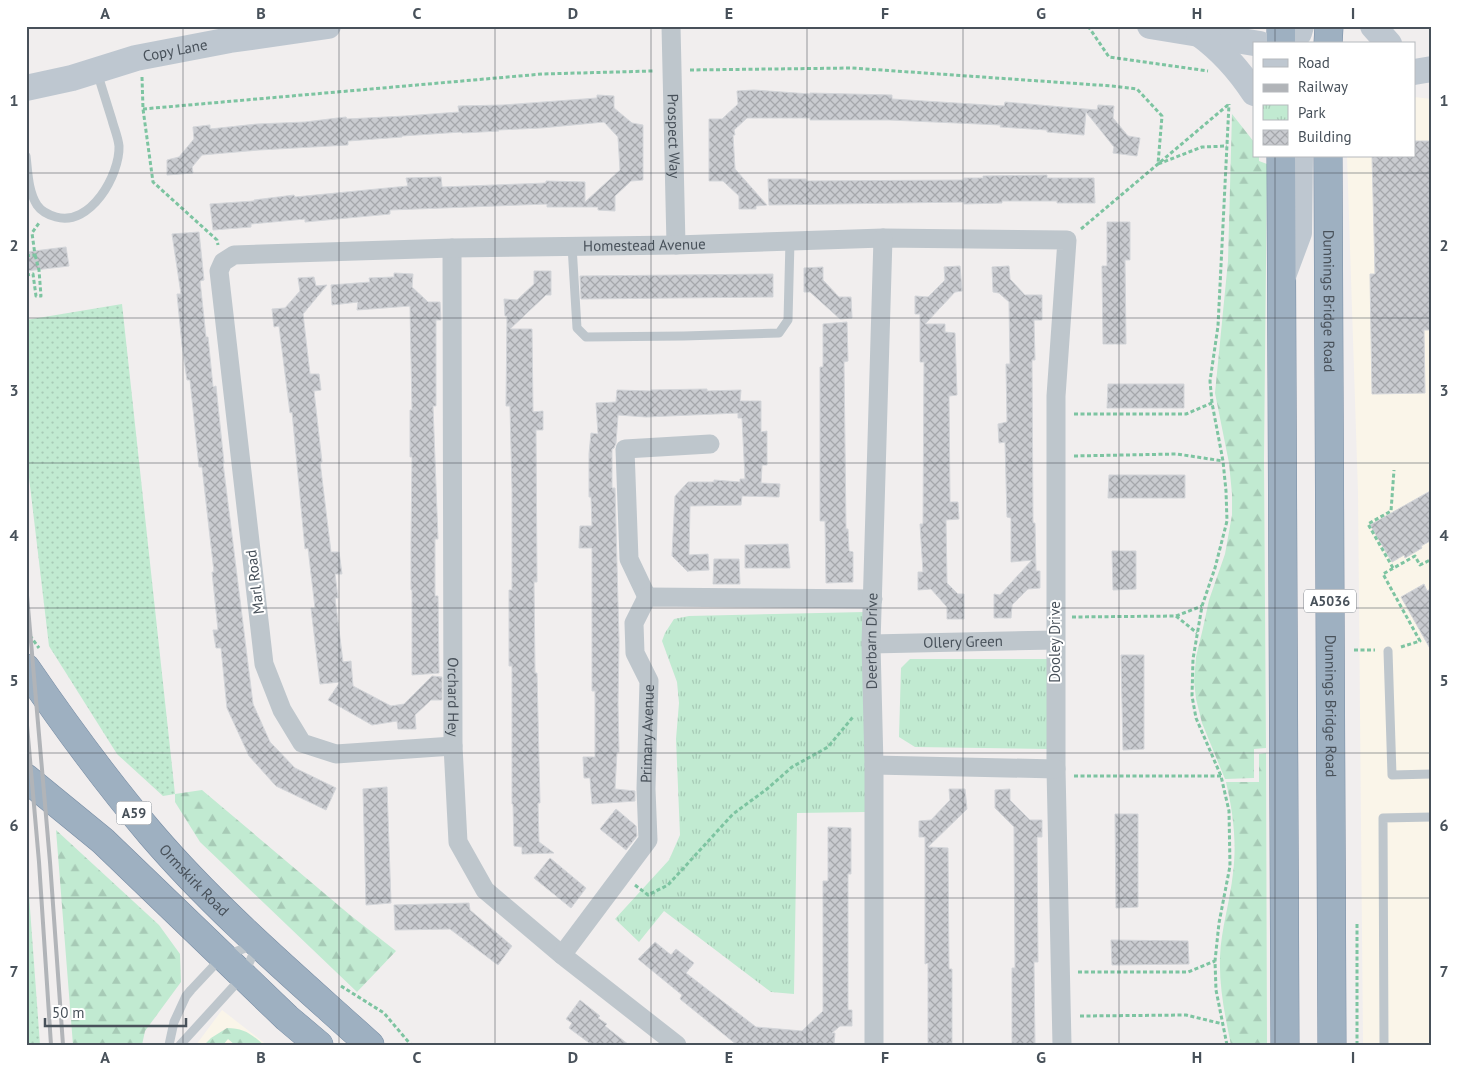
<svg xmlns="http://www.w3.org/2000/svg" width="1458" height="1071" font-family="'PT Sans',sans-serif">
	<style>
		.commercial { fill: #faf5e9 }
		.grass { fill: url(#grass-dots) }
		.forest { fill: url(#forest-firs) }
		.park { fill: url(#park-tufts) }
		.building { fill: url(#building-cross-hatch); stroke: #d3d5d9 }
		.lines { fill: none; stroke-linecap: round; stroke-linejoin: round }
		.trunk-casing { stroke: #778ca4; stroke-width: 29 }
		.path { stroke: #7dc4a1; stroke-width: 3; stroke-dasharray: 4 2.5; stroke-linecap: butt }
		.service { stroke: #bec6cc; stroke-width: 9 }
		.minor { stroke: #bec6cc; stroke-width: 19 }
		.secondary { stroke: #bec7d0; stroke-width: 26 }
		.trunk { stroke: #9eb0c1; stroke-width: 28 }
		.rail { stroke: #b1b4b8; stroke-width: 4 }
		.grid { fill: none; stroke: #48515a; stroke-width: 1; stroke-opacity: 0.55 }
		.labels { text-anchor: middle; stroke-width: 4; stroke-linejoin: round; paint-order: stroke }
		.shield { fill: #fff; stroke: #7f858c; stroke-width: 1 }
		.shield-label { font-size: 14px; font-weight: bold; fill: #48515a }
		.street-label { font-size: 15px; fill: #48515a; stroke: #fff }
		.neatline { fill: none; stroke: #48515a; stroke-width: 2 }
		.grid-label { font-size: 16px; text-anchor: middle; font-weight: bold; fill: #48515a }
	</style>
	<defs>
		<pattern id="grass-dots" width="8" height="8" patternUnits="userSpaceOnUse" patternTransform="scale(1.25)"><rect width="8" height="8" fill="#c1ead1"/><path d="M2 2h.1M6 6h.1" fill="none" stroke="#a7cab6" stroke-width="1.8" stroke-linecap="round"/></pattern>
		<pattern id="forest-firs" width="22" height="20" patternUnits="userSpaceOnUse" patternTransform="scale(1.25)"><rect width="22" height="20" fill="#c1ead1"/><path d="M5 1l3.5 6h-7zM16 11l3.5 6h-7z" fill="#a7cab6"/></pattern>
		<pattern id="park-tufts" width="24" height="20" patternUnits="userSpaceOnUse" patternTransform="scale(1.25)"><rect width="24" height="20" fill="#c1ead1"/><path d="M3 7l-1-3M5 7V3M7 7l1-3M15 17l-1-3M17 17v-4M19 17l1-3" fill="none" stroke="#a7cab6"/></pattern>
		<pattern id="building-cross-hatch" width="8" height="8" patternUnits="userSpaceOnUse" patternTransform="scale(1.25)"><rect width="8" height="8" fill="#c9cbd0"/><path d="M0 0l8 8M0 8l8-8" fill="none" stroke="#a5a7ac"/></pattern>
	</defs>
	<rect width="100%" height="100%" fill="#f1eeee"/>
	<g class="commercial">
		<path d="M1414 97 1432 99V1045H1363L1358 492 1347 156H1414Z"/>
		<path d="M222 1010 267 1045H196Z"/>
	</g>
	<g class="grass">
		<path d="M122 304 175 794 163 796 117 754 49 646 26 452V320Z"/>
		<path d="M26 854 40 1045H26Z"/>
	</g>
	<g class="forest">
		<path d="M1232 114 1254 142V156H1259V161L1267 164 1264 460 1266 748 1254 749V778L1225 779 1202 723 1196 699 1194 681 1196 657 1203 628 1209 600 1225 554 1232 515V494L1229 463 1215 393 1228 261Z"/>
		<path d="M1266 753 1267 1045H1231C1225 1016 1219 987 1220 957 1221 929 1230 902 1233 873 1237 842 1233 812 1226 782H1259V754Z"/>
		<path d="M202 790 350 915 396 951 357 992 200 842 175 802V794Z"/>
		<path d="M56 830 159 925 180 954 181 982 145 1031 142 1045H73Z"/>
		<path d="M227 1028C244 1028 251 1034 264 1045H235L228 1039 223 1045H204L211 1038Z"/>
	</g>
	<g class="park">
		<path d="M865 612 867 812 797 813 794 994 771 992 664 911 639 942 615 919 669 860 680 835 676 739 679 703 677 682 662 641 665 633 674 619 689 616Z"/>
		<path d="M910 659H1047L1048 749 915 747 899 737 901 668Z"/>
	</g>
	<g class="building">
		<path d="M754 90 810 94V93L892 95V99L1004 106 1005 102 1097 110 1098 105 1114 106 1113 118 1128 136 1140 138 1137 156 1113 153 1114 147 1086 112 1084 135 1047 132V130L1000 127 1001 125 890 120H810V118H747L734 130 735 135H733L735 169 767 205 756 206V209H739V196L723 181H709V119H722L738 104 737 91Z"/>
		<path d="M597 95 614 96V108L632 123 643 125V180L631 181 615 196V211L598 210V207H547V204L390 210V214L305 222V219L251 224V227L213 230 210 204 254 201V200L294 195 295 197 408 186 406 178 441 177 442 187 546 183V181L585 182V202L620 170 618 137 604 122 541 128 498 130 499 131 462 133 461 132 402 136V137L348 141V145L259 150 202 155 192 167 193 173 167 175V160L179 157 194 139 193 127 210 125V129L257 124 305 122 346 117 347 119 405 116 459 112 458 106 503 105 597 98Z"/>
		<path d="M1414 141H1432V330H1424L1425 393 1372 394 1370 274H1375L1372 156H1414Z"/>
		<path d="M1047 175V178H1094L1095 203H1057V201H1002V203L964 204V202L769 205 768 179H806V181L964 180V178H983V176Z"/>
		<path d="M1107 222H1130V260H1125L1126 344H1103L1102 266H1107Z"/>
		<path d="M199 232 204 280 200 281 206 337H208L213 387 216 386 224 463H223L253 704 270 742 295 768 336 788 326 810 276 786 249 756 227 708 221 648H216L213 630H218L212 572H214L202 467H199L190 380H187L182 345 177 294H181L172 234Z"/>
		<path d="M66 247 69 266 26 271V252Z"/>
		<path d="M960 266 962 291 955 292 925 324H945V332L955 333 957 395 949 396 950 502H958L959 519 946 520 947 583 958 594H964V619H947V607L931 589 918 590V572H923L920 524H923L924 362H920V314H915V296L928 297 945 280 944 267Z"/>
		<path d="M1009 266 1010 279 1025 295H1042V320H1034L1035 360H1032L1033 523H1035L1036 571H1040V588L1028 589 1012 605 1011 618H994V594L1000 595 1032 560 1011 562V518L1007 517 1005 442 999 443 998 424 1007 422 1006 364H1010L1009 302 999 293 993 292 992 267Z"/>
		<path d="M823 267V280L839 297H851L852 318 840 319 810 292H804V268Z"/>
		<path d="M534 271H551V295H546L510 329H532L533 412 543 411V430H536L537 582H534L535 673H537L540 803H538L539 842 554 853 522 854V847L514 846 513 804H512V666H509V590H512V489L510 406H506L507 316H505L504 299 517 300 534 284Z"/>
		<path d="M394 273 413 274 412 287 428 302H440L441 320H436V406H433L438 539H435V596H438L439 673 412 675V590H411V543L412 457H410V410H412L410 306 357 310 358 302 332 305 331 285 370 282 369 278 394 277Z"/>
		<path d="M773 274V297L581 299 580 276Z"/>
		<path d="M314 277 316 286 327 285 303 314 310 374H319L321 390 314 391 322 462H320L331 552H339L342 574H335L338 598H335L343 662 351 661 353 686 391 706 404 704 432 676 442 677V700H431L415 715 416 729H398L397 721 372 725 328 700 340 682 320 684 311 608H315L308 548 305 549 292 412 290 413 279 326 274 327 272 309 285 308 300 291 298 278Z"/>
		<path d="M847 322 848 361 844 362 846 529H848L849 551 853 552V582L826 583 825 521H820V367H823V324Z"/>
		<path d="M1108 384H1184V408H1107Z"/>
		<path d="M707 389V391L741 390 740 401H761V432L767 431V465H762L761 483 780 484 779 497 742 496 741 505 690 506 689 555 708 554 709 570 688 571V572L672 556 675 496 688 482H714V480L740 482V479H745L742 418H738V413L646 417 618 415 616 443 614 448 612 449V488H615L619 641 618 703 619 752H617L615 789 635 791V801L592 804 590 778H584L583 757H595V691H592V548H579L580 526H592L591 497H589V454L591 433 598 434 596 403 616 402 617 390 651 391V390Z"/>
		<path d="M1109 475H1185V498H1108Z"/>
		<path d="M1432 490V540L1421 546 1422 548 1405 558 1404 555 1392 562 1370 525Z"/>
		<path d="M788 544 790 568H745V545Z"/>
		<path d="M1112 551H1136V589L1113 590Z"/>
		<path d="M714 559H739L740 584H713Z"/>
		<path d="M1424 584 1427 591 1432 588V652L1401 597Z"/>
		<path d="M1121 655H1144V749L1123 750Z"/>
		<path d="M387 787 391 903 366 905 363 789Z"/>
		<path d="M949 789H965L967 809 928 847 948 848 949 969H952V1045H928V963L925 964V837H919V821L931 820 950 800Z"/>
		<path d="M1010 789V800L1030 820H1042V837H1037L1038 962H1034L1035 1045H1012V968H1015L1014 827 995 808V790Z"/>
		<path d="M616 809 636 826 637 836 626 850 600 829Z"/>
		<path d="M1115 814H1138V907L1116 908Z"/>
		<path d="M828 827 851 828V874H848V1010H852V1026H840L832 1033H835L834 1045H737L680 999 682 995 638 959 655 942 671 955 676 949 694 963 686 973 756 1027 802 1031 823 1011V881H828Z"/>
		<path d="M550 858 586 888 571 908 534 878Z"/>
		<path d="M469 903 470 910 512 946 498 965 450 929 395 930 394 905Z"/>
		<path d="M1111 940 1188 941 1189 964 1112 965Z"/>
		<path d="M580 1000 600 1016 598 1018 607 1024 605 1026 629 1045H592L569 1028 572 1023 566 1019Z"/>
	</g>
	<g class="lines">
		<g class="trunk-casing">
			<g id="trunk">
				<path d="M1281 44V26"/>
				<path d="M1328 44 1329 26"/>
				<path d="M1281 156 1285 1045"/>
				<path id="s8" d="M1328 156 1332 1045"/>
				<path id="s9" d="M26 668C65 725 106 781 151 834 217 911 295 977 370 1045"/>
				<path d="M26 778 103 841 287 1018 319 1045"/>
			</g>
		</g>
		<g class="path">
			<path d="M1088 26 1109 57 1208 71"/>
			<path d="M690 70 852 68 1112 86 1137 89 1162 116 1158 164 1202 147 1227 146"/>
			<path d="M142 77 143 109 153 182 217 240 218 245"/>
			<path d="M143 109 542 74 653 71"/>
			<path d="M1081 229 1229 104"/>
			<path d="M26 256 35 255 32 233 39 223"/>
			<path d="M26 275 33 274 36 296H41L39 270 35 255"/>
			<path d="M1074 414H1186L1212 403"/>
			<path d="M1074 456 1177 454 1223 461"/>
			<path d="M1393 568 1368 524 1391 511 1394 470"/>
			<path d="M1176 616 1197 633"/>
			<path d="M1072 617 1176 616 1202 606"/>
			<path d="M26 630 39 648"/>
			<path d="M1401 647 1420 641 1383 574 1415 556 1420 565 1432 559"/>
			<path d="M1354 650H1375"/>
			<path d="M1074 776H1221"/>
			<path d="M635 885 648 895 668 885 733 814 767 789 792 767 828 747 853 717"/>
			<path d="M1357 924V1045"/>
			<path d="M1078 972H1188L1215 961"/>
			<path d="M341 986 384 1013 411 1045"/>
			<path d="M1080 1016 1186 1015 1223 1024"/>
			<path d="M1227 1045 1216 990 1215 961 1219 923 1230 866 1229 811 1221 776 1196 718 1192 696 1193 659 1202 606 1215 568 1227 521 1226 491 1223 461 1212 403 1210 381 1218 326 1229 104"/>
		</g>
		<g class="service">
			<path d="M26 156C28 172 28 191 37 205 41 211 49 215 56 217 90 227 120 175 119 146 118 137 114 128 112 120 107 104 102 88 97 72"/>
			<path d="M572 246 577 328 586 337 684 336 779 333 788 320 790 241"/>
			<path d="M1388 651 1392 775 1432 774"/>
			<path d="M169 1045 174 1022 186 996 191 990 222 957 253 945"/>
			<path d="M180 1045 243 976 257 946"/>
			<path d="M1384 1045 1383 818 1432 817"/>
		</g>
		<g class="minor">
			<path id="s1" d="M671 26 676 245"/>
			<path id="s2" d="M452 248 453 746 458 842 485 890 562 955 677 1045"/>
			<path d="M647 597 629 559 625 449 710 444"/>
			<path id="s3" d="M871 644 1055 640"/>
			<path id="s4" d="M453 746 336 754 302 743 282 710 264 664 219 271 223 262 234 255 452 248 676 245 883 238 1067 240 1056 396V769L1062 1045"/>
			<path d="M874 765 1056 769"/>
			<path id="s5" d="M562 955 648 840 646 789 649 681 635 653 634 623 647 597 873 599"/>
			<path id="s6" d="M874 1045V765L871 644 883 238"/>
		</g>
		<g class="secondary">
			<path d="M1150 26 1260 44"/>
			<path d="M1373 26 1389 44"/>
			<path d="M1199 34C1221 50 1239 70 1254 93"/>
			<path d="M1288 44 1299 33 1301 26"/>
			<path d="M1414 72 1432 69"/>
			<path id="s7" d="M26 88 72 78 136 58 230 40 328 26"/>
			<path d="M1283 276 1299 233 1300 156"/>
		</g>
		<use href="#trunk" class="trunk"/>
		<g class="rail">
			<path d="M26 584 50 862 63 1045"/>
			<path d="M26 714 39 862 51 1045"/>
		</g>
	</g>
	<path class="grid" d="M183 26V1045M339 26V1045M495 26V1045M651 26V1045M807 26V1045M963 26V1045M1119 26V1045M1275 26V44M1275 156V1045M26 173H1432M26 318H1432M26 463H1432M26 608H1432M26 753H1432M26 898H1432"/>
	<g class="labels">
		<g class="shield">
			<rect x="1304" y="589.5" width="52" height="23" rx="4"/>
			<rect x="116.5" y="801.5" width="35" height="23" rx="4"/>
		</g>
		<g class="shield-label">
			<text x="1330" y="606">A5036</text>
			<text x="134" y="818">A59</text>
		</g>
		<g class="street-label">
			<text dy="5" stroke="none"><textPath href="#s7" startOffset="154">Copy Lane</textPath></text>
			<text dy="5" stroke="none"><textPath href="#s1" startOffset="110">Prospect Way</textPath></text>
			<text dy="5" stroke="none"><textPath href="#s4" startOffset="1070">Homestead Avenue</textPath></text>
			<text dy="5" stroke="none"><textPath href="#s8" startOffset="145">Dunnings Bridge Road</textPath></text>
			<text transform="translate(255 582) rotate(-97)" y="5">Marl Road</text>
			<text dy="5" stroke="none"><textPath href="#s6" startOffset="404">Deerbarn Drive</textPath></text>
			<text dy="5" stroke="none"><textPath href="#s3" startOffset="92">Ollery Green</textPath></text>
			<text transform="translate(1055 642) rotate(-90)" y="5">Dooley Drive</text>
			<text dy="5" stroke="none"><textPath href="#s2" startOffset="449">Orchard Hey</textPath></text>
			<text dy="5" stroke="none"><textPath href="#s8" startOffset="550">Dunnings Bridge Road</textPath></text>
			<text dy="5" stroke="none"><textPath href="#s5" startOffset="250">Primary Avenue</textPath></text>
			<text dy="5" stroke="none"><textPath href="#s9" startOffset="271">Ormskirk Road</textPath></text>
		</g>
	</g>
	<rect width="1458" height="1071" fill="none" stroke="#ffffff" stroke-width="55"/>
	<rect x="1253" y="42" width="162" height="115" fill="#ffffff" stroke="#b6b9bd"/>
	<rect x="1263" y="59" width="25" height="8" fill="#bec7d0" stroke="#b6b9bd"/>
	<text x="1298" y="68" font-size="15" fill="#48515a">Road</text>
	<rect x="1263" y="84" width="25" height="8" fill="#b1b4b8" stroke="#b6b9bd"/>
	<text x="1298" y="92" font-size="15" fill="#48515a">Railway</text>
	<rect x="1263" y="105" width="25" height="15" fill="url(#park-tufts)" stroke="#b6b9bd"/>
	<text x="1298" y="118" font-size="15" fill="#48515a">Park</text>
	<rect x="1263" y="130" width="25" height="15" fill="url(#building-cross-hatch)" stroke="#b6b9bd"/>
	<text x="1298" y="142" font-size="15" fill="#48515a">Building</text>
	<path d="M45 1018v8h141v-8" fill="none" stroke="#48515a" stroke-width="2.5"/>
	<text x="52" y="1018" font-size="15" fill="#48515a" stroke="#ffffff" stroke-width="4" paint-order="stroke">50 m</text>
	<rect x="28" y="28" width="1402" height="1016" class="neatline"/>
	<g class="grid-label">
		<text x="105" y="19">A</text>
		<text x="261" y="19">B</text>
		<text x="417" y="19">C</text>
		<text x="573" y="19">D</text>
		<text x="729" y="19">E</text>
		<text x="885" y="19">F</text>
		<text x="1041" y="19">G</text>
		<text x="1197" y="19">H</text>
		<text x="1353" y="19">I</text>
		<text x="14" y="106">1</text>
		<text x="1444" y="106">1</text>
		<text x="14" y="251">2</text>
		<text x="1444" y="251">2</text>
		<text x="14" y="396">3</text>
		<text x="1444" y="396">3</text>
		<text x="14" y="541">4</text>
		<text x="1444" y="541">4</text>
		<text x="14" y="686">5</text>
		<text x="1444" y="686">5</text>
		<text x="14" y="831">6</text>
		<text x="1444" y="831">6</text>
		<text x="14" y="977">7</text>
		<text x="1444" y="977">7</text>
		<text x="105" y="1063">A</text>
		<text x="261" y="1063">B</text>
		<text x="417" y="1063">C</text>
		<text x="573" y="1063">D</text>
		<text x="729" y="1063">E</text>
		<text x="885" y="1063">F</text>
		<text x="1041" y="1063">G</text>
		<text x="1197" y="1063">H</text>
		<text x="1353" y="1063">I</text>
	</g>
</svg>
